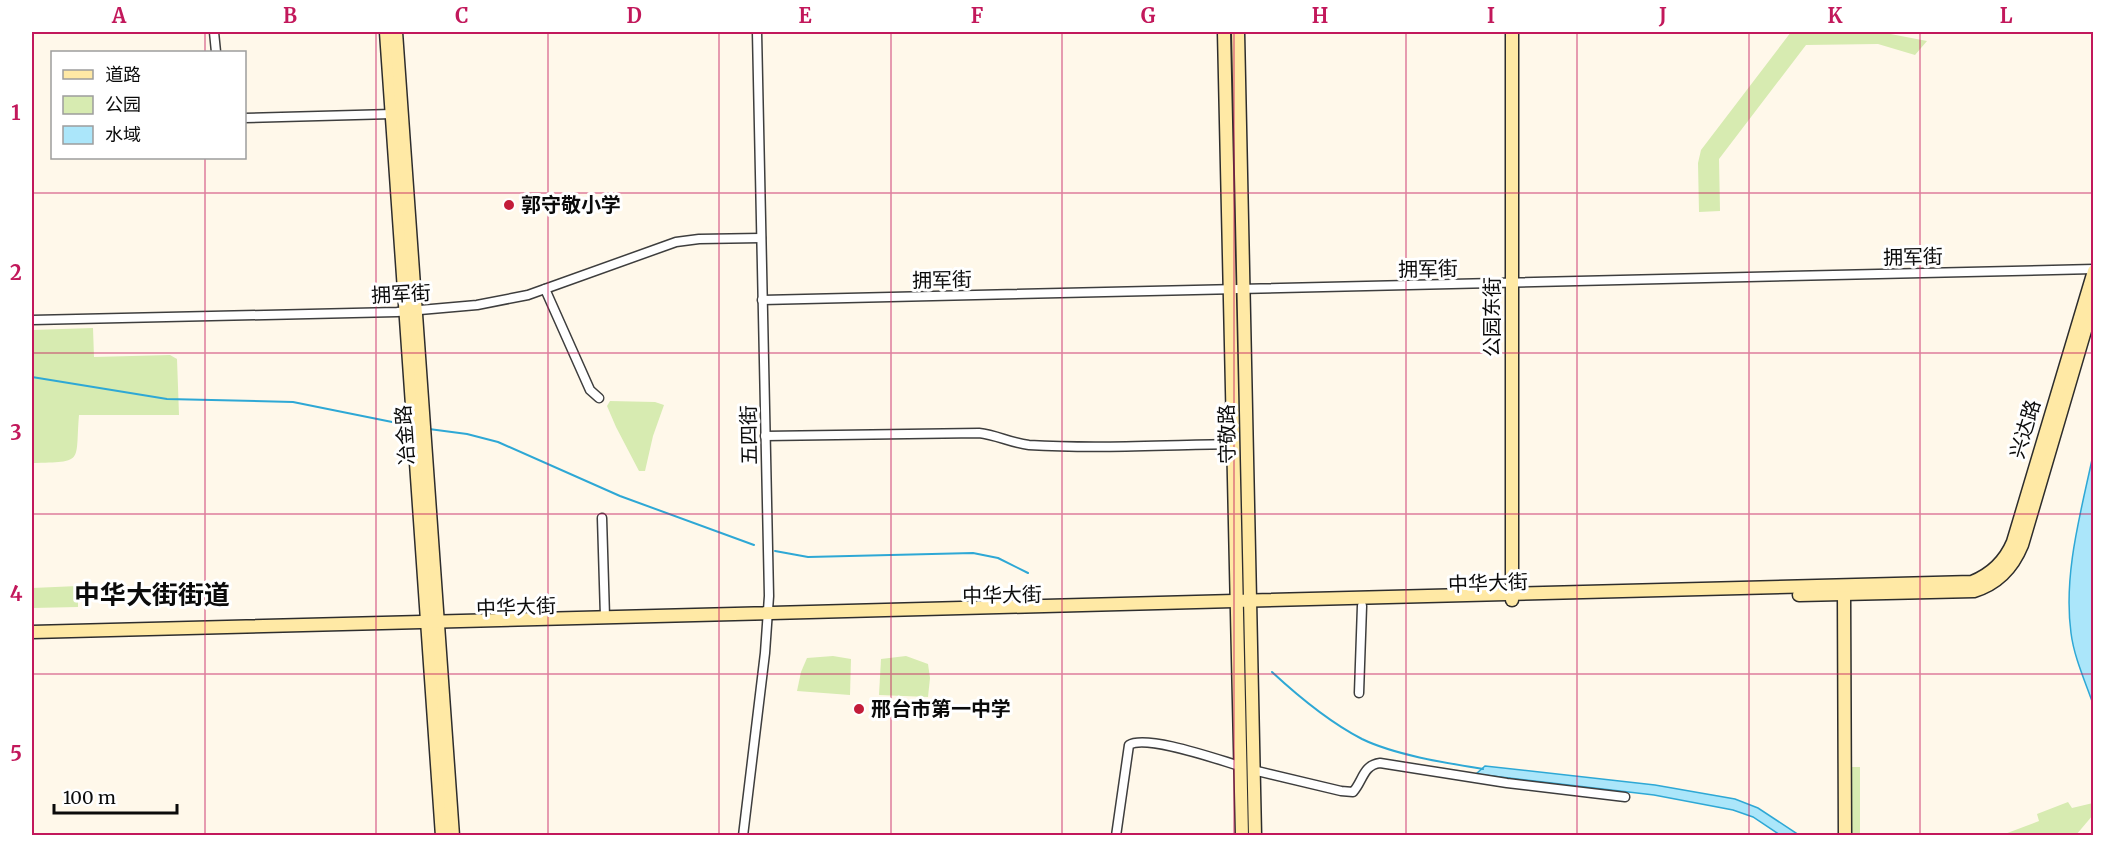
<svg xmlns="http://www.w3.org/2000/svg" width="2125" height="867" font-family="Merriweather,'Noto Sans SC',serif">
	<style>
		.green { fill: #d7ebb1 }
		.water { fill: #abe6fa; stroke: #2ea8d5; stroke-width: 1.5 }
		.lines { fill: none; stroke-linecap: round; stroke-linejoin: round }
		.stream { stroke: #2ea8d5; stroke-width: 2 }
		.street-casing { stroke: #3e3e3e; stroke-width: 11 }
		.secondary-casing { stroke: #2d2d2d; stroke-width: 15 }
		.street { stroke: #fff; stroke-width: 8 }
		.secondary { stroke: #ffe9a5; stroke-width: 12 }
		.grid { fill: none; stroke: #c2185b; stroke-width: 1.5; stroke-opacity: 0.55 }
		.poi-dot { fill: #c31c39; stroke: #fff; stroke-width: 2 }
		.labels { text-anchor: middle; stroke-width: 6; stroke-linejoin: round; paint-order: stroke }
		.poi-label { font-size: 20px; font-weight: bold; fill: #0b0b0b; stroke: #fff; text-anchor: start }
		.street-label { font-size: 20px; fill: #0b0b0b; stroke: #fff }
		.district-label { font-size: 26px; font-weight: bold; fill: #0b0b0b; stroke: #fff }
		.neatline { fill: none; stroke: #c2185b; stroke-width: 2 }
		.grid-label { font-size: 20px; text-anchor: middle; font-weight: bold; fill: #c2185b }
	</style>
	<rect width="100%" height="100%" fill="#fff8ea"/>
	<g class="green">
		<path d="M1791 32H1880L1927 41 1915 55 1878 44 1806 45 1719 159 1720 211 1699 212 1698 163 1701 150Z"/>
		<path d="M93 328 94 357 170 355 177 359 179 415H79C75 463 85 462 32 463V330Z"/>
		<path d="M610 401 655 402 664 405 653 436 645 471H639L616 427 607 406Z"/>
		<path d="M78 586V607L32 608V588Z"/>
		<path d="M833 656 851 659 850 695 797 691 801 672 807 658Z"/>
		<path d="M906 656 928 664 930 678 928 697 879 695 881 659Z"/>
		<path d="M1849 767H1860V835L1849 836Z"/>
		<path d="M2068 802 2072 808 2093 803V815L2076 835H2002L2039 821 2037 814Z"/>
	</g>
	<g class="water">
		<path d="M2093 455 2094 704H2093C2085 681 2074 657 2071 633 2063 574 2081 512 2093 455Z"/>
		<path d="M1485 766 1655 785 1735 799 1758 808 1799 835H1780L1753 817 1733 810 1654 795 1476 774Z"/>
	</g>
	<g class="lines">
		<g class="stream">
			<path d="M32 377 167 399 293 402 402 424"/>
			<path d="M429 429 467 434 498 442 620 496 754 545"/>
			<path d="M775 551 808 557 973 553 998 558 1028 573"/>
			<path d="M1272 672C1299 697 1329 722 1362 739 1395 755 1446 763 1483 769"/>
		</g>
		<g class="street-casing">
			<g id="street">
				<path d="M214 32 216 52"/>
				<path d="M244 118 392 114"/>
				<path d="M545 289 590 390 599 398"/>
				<path d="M762 300 2094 269"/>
				<path d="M32 320 397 312 477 305 528 295 676 242 699 239 761 238"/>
				<path d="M765 436 979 433C997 435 1011 443 1029 445 1097 449 1166 445 1234 444"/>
				<path d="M602 518 605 617"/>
				<path d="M1359 693 1362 606"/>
				<path d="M1253 770 1341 791 1353 792C1363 781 1363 765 1380 763L1507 783 1625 797"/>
				<path d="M743 836 765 653 769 596 757 32"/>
				<path d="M1116 836 1129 745C1146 734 1219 760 1240 766"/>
			</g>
		</g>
		<g class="secondary-casing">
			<g id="secondary">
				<path d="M386 32 442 836"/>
				<path d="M396 32 453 836"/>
				<path d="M1224 32 1242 836"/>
				<path d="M1238 32 1255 836"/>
				<path d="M1512 32V600"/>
				<path d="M1844 594 1845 836"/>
				<path d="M1799 595 1974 591C1997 584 2013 567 2022 545L2094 300"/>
				<path d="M32 632 1972 582C1992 574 2005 561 2013 542L2094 271"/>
			</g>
		</g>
		<use href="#street" class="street"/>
		<use href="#secondary" class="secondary"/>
	</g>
	<path class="grid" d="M205 32V52M376 32V836M548 32V836M719 32V836M891 32V836M1062 32V836M1234 32V836M1406 32V836M1577 32V836M1749 32V836M1920 32V836M205 158V836M32 193H2094M32 353H2094M32 514H2094M32 674H2094"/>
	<g class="poi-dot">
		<circle cx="509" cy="205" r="6"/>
		<circle cx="859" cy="709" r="6"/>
	</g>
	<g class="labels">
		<g class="poi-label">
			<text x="521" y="212">郭守敬小学</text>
			<text x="871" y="716">邢台市第一中学</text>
		</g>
		<g class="street-label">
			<text transform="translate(1913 257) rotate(-1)" y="7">拥军街</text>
			<text transform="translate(1428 269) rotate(-1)" y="7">拥军街</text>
			<text transform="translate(942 280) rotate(-1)" y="7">拥军街</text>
			<text transform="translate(401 294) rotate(-3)" y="7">拥军街</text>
			<text transform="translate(1492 317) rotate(-90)" y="7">公园东街</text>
			<text transform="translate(2025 429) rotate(-73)" y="7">兴达路</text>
			<text transform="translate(1227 434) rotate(-91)" y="7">守敬路</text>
			<text transform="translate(405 435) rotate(-94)" y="7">冶金路</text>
			<text transform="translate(749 435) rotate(-91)" y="7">五四街</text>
			<text transform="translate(1488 583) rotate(-2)" y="7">中华大街</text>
			<text transform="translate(1002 595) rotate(-1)" y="7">中华大街</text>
			<text transform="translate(516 607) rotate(-2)" y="7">中华大街</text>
		</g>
		<g class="district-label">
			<text x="152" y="604">中华大街街道</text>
		</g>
	</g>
	<rect width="2125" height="867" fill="none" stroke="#ffffff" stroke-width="66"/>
	<rect x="51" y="51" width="195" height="108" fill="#ffffff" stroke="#9d9d9d" stroke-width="1.5"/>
	<rect x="63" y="70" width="30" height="9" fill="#ffe9a5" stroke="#9d9d9d" stroke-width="1.5"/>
	<text x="105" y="81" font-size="18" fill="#0b0b0b">道路</text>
	<rect x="63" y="96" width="30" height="18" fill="#d7ebb1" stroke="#9d9d9d" stroke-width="1.5"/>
	<text x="105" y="111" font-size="18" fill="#0b0b0b">公园</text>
	<rect x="63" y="126" width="30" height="18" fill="#abe6fa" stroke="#9d9d9d" stroke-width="1.5"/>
	<text x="105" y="141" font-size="18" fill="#0b0b0b">水域</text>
	<path d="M54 804v9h123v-9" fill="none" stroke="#0b0b0b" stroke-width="3"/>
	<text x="63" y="804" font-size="18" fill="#0b0b0b" stroke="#ffffff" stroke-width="4.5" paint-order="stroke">100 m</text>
	<rect x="33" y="33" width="2059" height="801" class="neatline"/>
	<g class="grid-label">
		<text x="119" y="23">A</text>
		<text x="290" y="23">B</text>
		<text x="462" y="23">C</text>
		<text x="634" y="23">D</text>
		<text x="805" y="23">E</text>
		<text x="977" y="23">F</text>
		<text x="1148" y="23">G</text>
		<text x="1320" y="23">H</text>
		<text x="1491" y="23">I</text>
		<text x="1663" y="23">J</text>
		<text x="1835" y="23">K</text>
		<text x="2006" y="23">L</text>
		<text x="16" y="120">1</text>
		<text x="16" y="280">2</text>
		<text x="16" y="440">3</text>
		<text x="16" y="601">4</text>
		<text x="16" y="761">5</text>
	</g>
</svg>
